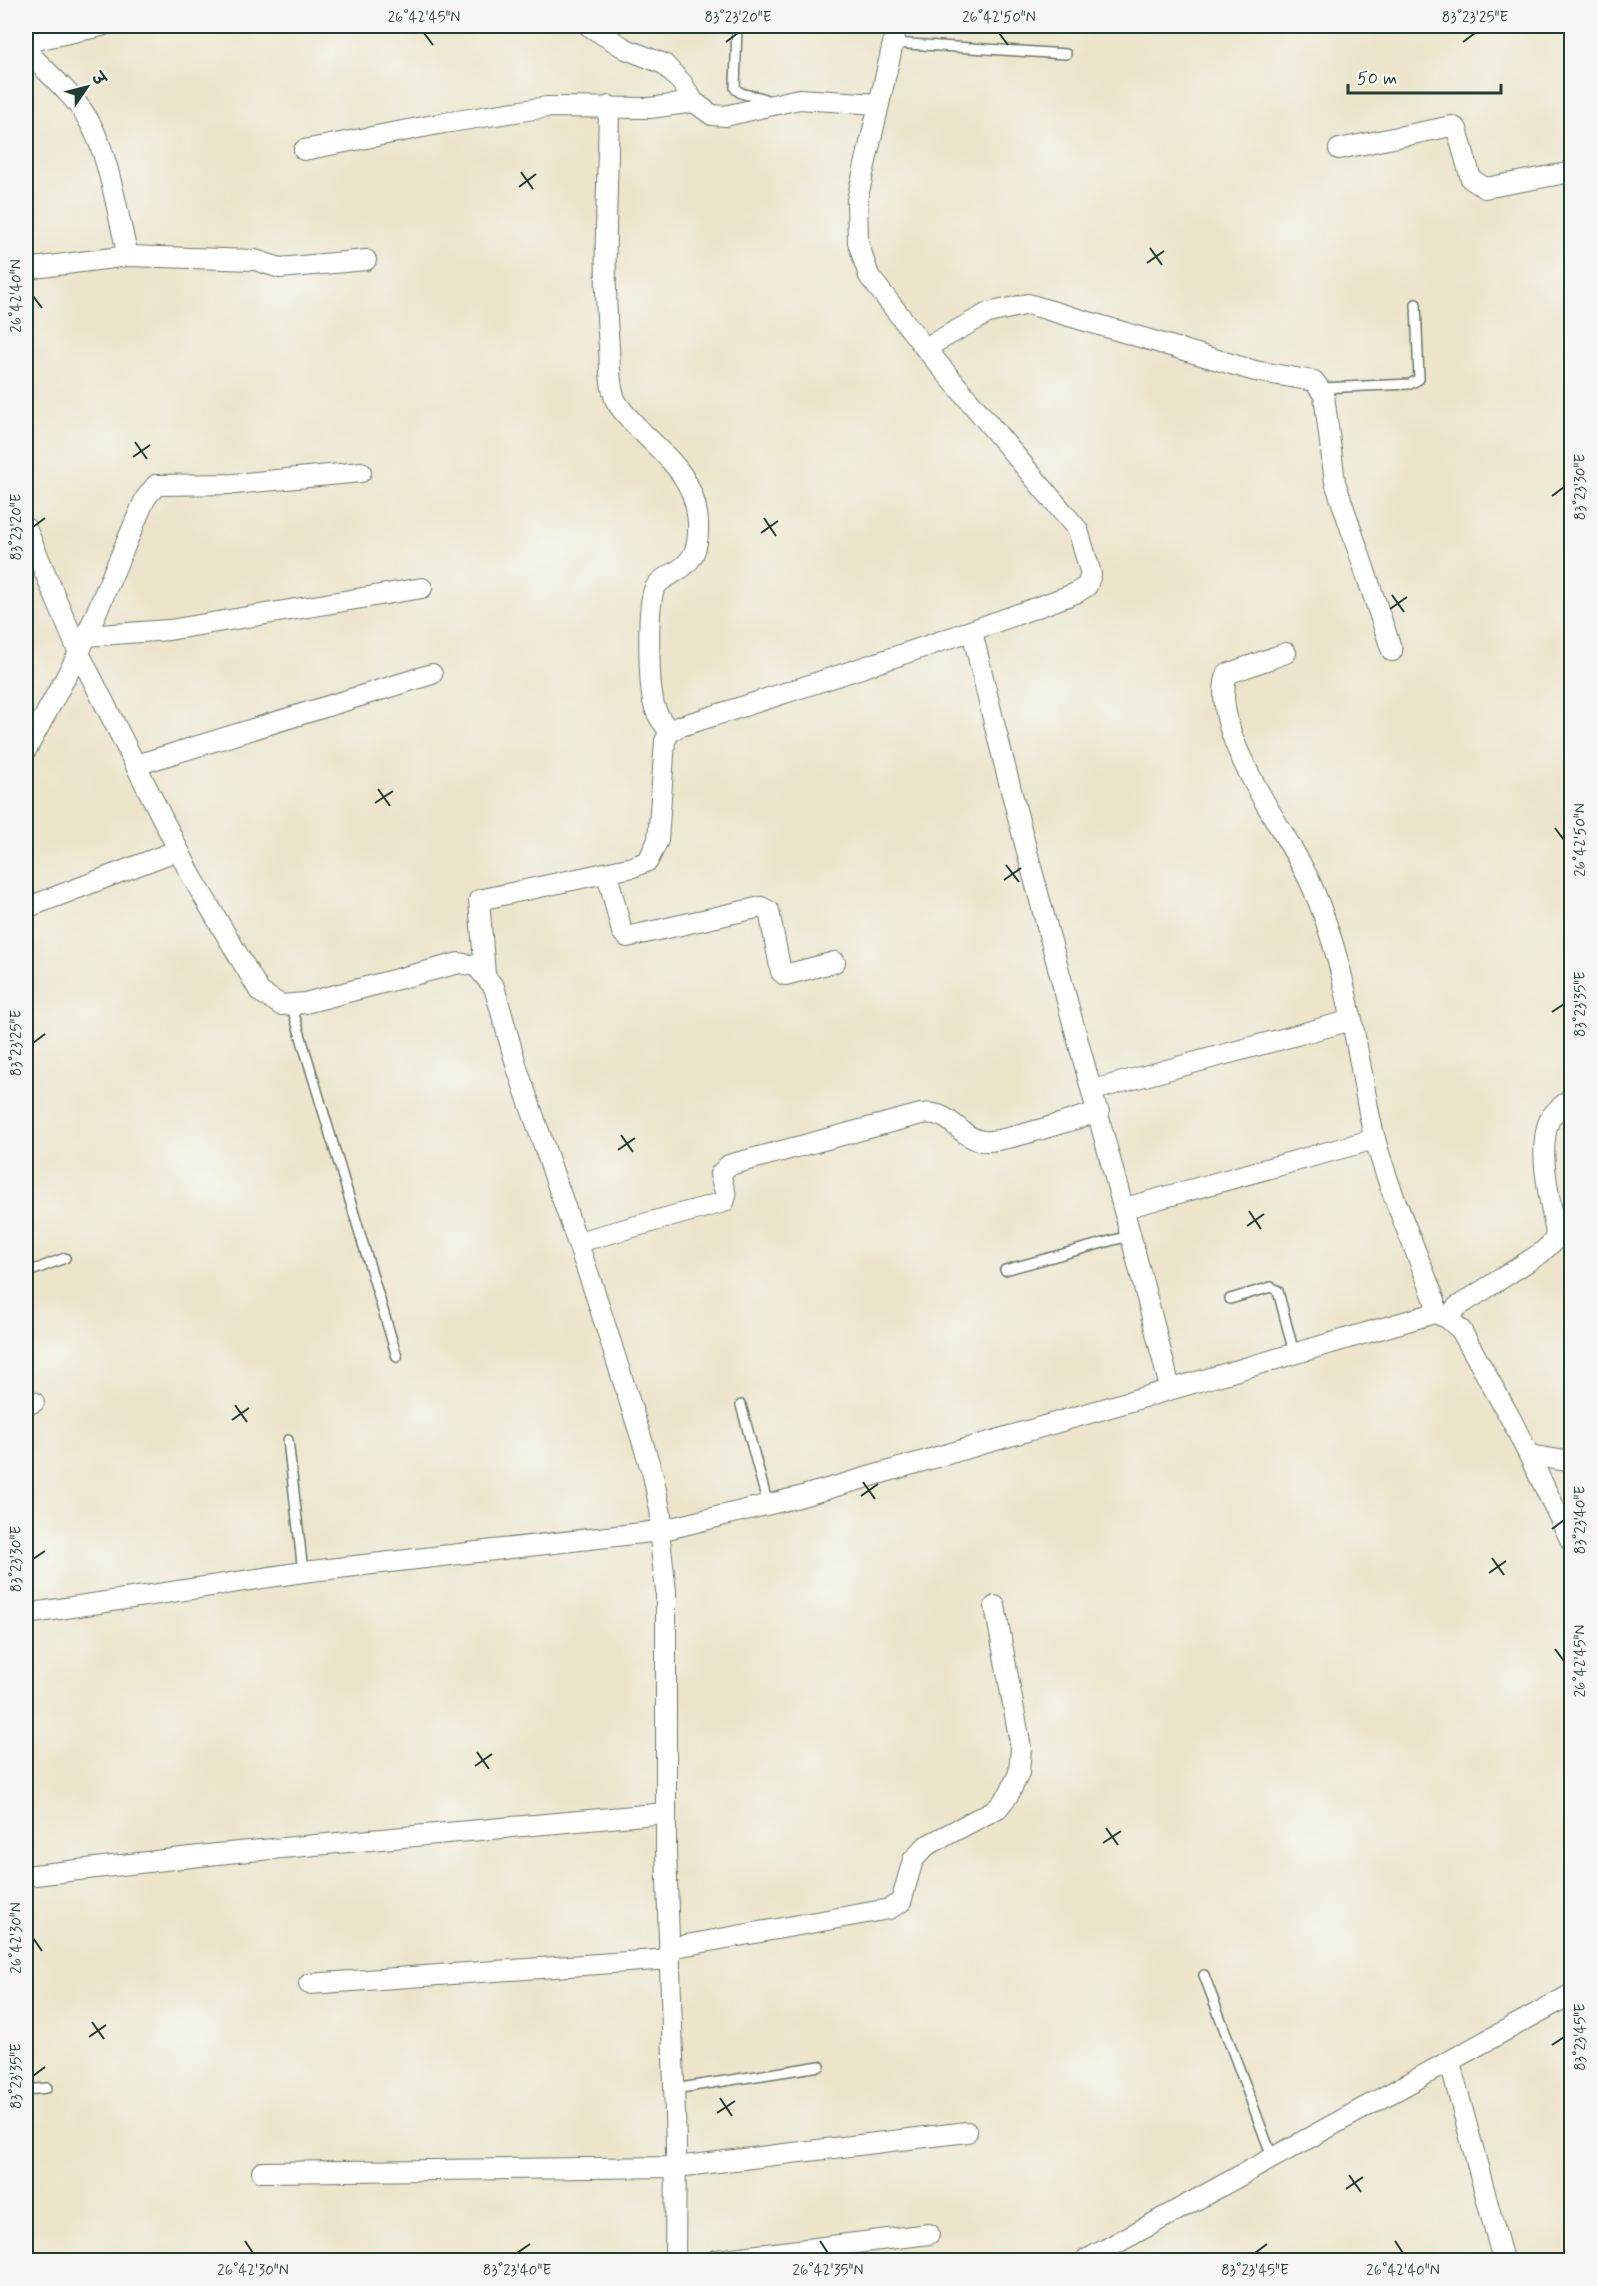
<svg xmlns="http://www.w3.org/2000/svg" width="1597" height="2286" font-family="Mynerve,'Playpen Sans Deva',sans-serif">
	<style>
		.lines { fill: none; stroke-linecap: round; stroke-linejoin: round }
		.lane-casing { stroke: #677868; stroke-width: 12 }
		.street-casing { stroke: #677868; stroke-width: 22 }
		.lane { stroke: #fff; stroke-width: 9 }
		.street { stroke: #fff; stroke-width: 20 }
		.ticks { fill: none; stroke: #1f3d34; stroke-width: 2 }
		.neatline { fill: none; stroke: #1f3d34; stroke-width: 2 }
		.ticks-label { font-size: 15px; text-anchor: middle; fill: #1f3d34 }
	</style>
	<rect width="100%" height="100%" fill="#f6f6f2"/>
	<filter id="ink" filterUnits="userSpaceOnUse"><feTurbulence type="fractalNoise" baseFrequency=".0167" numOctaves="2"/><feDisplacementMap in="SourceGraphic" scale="12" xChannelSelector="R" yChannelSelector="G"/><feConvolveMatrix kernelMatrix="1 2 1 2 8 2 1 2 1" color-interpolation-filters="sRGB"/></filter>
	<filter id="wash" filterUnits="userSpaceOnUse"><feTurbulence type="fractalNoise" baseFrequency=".008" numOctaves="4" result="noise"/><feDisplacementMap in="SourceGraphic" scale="24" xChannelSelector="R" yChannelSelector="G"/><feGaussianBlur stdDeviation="1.35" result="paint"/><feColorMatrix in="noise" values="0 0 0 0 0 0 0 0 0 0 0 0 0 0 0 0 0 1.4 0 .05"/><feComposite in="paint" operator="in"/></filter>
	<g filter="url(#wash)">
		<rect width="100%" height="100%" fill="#ece5ca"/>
	</g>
	<g filter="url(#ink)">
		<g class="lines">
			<g class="lane-casing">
				<g id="lane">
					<path d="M737 26 735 88C743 99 760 92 772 104"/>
					<path d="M893 43 1066 54"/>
					<path d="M1321 388 1410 384 1419 379 1416 304"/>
					<path d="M291 1004 397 1357"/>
					<path d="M1005 1270 1132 1235"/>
					<path d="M26 1273 65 1258"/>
					<path d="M1230 1299 1271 1287 1278 1291 1294 1353"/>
					<path d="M741 1405 768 1505"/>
					<path d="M288 1440 303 1572"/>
					<path d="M1204 1975 1273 2159"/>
					<path d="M674 2089 820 2066"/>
					<path d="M26 2090 47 2088"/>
				</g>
			</g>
			<g class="street-casing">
				<g id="street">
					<path d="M589 26 626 49 664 64 682 83 694 102 712 115 725 116 799 99 879 104"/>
					<path d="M26 42 102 26"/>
					<path d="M26 50C47 73 75 95 90 123 109 156 118 217 128 256"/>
					<path d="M609 106C608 186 602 268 609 347 610 365 609 385 616 401 622 412 631 420 639 429 668 458 695 478 698 522 699 547 695 562 672 574 665 578 659 580 655 588 646 603 649 687 654 705 657 716 663 723 670 732"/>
					<path d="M1339 149 1452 126 1457 129 1471 179 1485 188 1572 172"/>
					<path d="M304 150 444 123 547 107 650 108 694 102"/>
					<path d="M26 269 128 256 255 260 280 268 366 260"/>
					<path d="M925 348 988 313 1028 304 1255 371 1314 381 1324 395 1335 482 1392 651"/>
					<path d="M26 528 79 653 192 877 260 992 281 1005 305 1003 459 963 476 966 494 987 518 1071 595 1293 653 1475 661 1515 659 1531 666 1591V1851L676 2144 675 2260"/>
					<path d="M972 631C1031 885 1107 1135 1170 1388"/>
					<path d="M86 636 169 630 422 588"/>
					<path d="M1286 653 1227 674C1208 734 1286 828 1311 884 1336 940 1349 1003 1360 1063 1365 1088 1368 1114 1375 1139 1390 1194 1415 1247 1435 1301V1313"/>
					<path d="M26 750 79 653 145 499 156 485 234 484 361 472"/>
					<path d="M136 765 432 674"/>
					<path d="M607 873 622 932 627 937 761 907 769 911 781 972 785 975 835 962"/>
					<path d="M26 908 178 850"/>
					<path d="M485 974 479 900 633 867 648 861 658 840 665 741 670 732 678 727C812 685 944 642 1076 593L1087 586 1091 574 1078 530 925 348 869 276 858 242 857 200 897 26"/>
					<path d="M1093 1090 1352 1020"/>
					<path d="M1125 1208 1375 1139"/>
					<path d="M578 1242 724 1202 726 1196 720 1174 729 1165 921 1114C953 1110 956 1136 982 1141 1001 1144 1076 1118 1099 1112"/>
					<path d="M1447 1318 1457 1307 1541 1253 1553 1242 1556 1234C1551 1203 1537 1151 1549 1121 1552 1113 1564 1104 1572 1098"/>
					<path d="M26 1405 34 1402"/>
					<path d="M1529 1455 1572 1462"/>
					<path d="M26 1614 303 1572 659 1531 799 1497 1435 1313 1447 1318 1461 1330 1512 1421 1572 1543"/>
					<path d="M26 1876 217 1854 666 1813"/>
					<path d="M670 1948 889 1909 901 1902 913 1860 926 1846 998 1808 1009 1794 1019 1773 1021 1748 995 1606"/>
					<path d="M309 1984 670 1959"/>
					<path d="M1450 2063 1503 2260"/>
					<path d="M262 2172 676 2167 967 2132"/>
					<path d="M716 2260 929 2234"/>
					<path d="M1086 2260 1572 1994"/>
				</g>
			</g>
			<use href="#lane" class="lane"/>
			<use href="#street" class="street"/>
		</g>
	</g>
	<path class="ticks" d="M424 33 433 45M999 33 1008 45M726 42 738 33M1463 42 1475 33M521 172 533 189M519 187 536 174M1150 248 1162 265M1147 263 1164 251M33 296 42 308M135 442 147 459M133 457 150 445M1552 496 1564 487M764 518 776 536M33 527 45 518M761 533 778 521M1392 595 1404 612M1390 609 1407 597M378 789 390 806M375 803 393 791M1555 828 1564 840M1006 865 1019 882M1004 880 1021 868M1552 1012 1564 1004M33 1043 45 1034M621 1135 633 1152M618 1150 635 1138M1249 1211 1261 1229M1247 1226 1264 1214M235 1405 247 1422M232 1420 249 1408M863 1482 875 1499M861 1496 878 1484M1552 1529 1564 1520M1492 1558 1504 1575M33 1559 45 1551M1489 1573 1506 1561M1555 1649 1564 1661M477 1752 489 1769M475 1766 492 1754M1106 1828 1118 1845M1103 1843 1121 1831M33 1938 42 1951M92 2022 104 2039M89 2037 106 2025M1552 2045 1564 2037M33 2076 45 2067M720 2098 732 2116M717 2113 735 2101M1349 2175 1361 2192M1346 2189 1363 2177M245 2241 253 2253M820 2241 828 2253M1395 2241 1403 2253M517 2253 530 2244M1255 2253 1267 2244"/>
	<rect width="1597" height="2286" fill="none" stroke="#f6f6f2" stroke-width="66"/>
	<g transform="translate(87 87) rotate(55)" stroke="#f6f6f2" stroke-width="4.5" paint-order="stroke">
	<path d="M0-4.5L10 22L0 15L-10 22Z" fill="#1f3d34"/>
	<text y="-9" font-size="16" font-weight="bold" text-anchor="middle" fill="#1f3d34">उ</text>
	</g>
	<path d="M1348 84v9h153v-9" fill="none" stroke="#1f3d34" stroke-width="3"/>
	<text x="1357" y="84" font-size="18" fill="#1f3d34" stroke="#f6f6f2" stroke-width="4.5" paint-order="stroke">50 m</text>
	<rect x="33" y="33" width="1531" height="2220" class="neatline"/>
	<g class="ticks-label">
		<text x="424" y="22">26°42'45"N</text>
		<text x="738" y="22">83°23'20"E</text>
		<text x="999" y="22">26°42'50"N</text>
		<text x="1475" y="22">83°23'25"E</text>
		<text transform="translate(16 296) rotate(-90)" y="5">26°42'40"N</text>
		<text transform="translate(1580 487) rotate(-90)" y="5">83°23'30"E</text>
		<text transform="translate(16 527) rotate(-90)" y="5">83°23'20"E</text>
		<text transform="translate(1580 840) rotate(-90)" y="5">26°42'50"N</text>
		<text transform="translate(1580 1004) rotate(-90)" y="5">83°23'35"E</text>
		<text transform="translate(16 1043) rotate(-90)" y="5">83°23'25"E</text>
		<text transform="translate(1580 1520) rotate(-90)" y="5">83°23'40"E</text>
		<text transform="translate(16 1559) rotate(-90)" y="5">83°23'30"E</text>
		<text transform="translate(1580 1661) rotate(-90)" y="5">26°42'45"N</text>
		<text transform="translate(16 1938) rotate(-90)" y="5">26°42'30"N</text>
		<text transform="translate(1580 2037) rotate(-90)" y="5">83°23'45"E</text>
		<text transform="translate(16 2076) rotate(-90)" y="5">83°23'35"E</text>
		<text x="253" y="2275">26°42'30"N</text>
		<text x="517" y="2275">83°23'40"E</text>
		<text x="828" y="2275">26°42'35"N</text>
		<text x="1255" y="2275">83°23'45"E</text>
		<text x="1403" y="2275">26°42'40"N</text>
	</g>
</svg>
